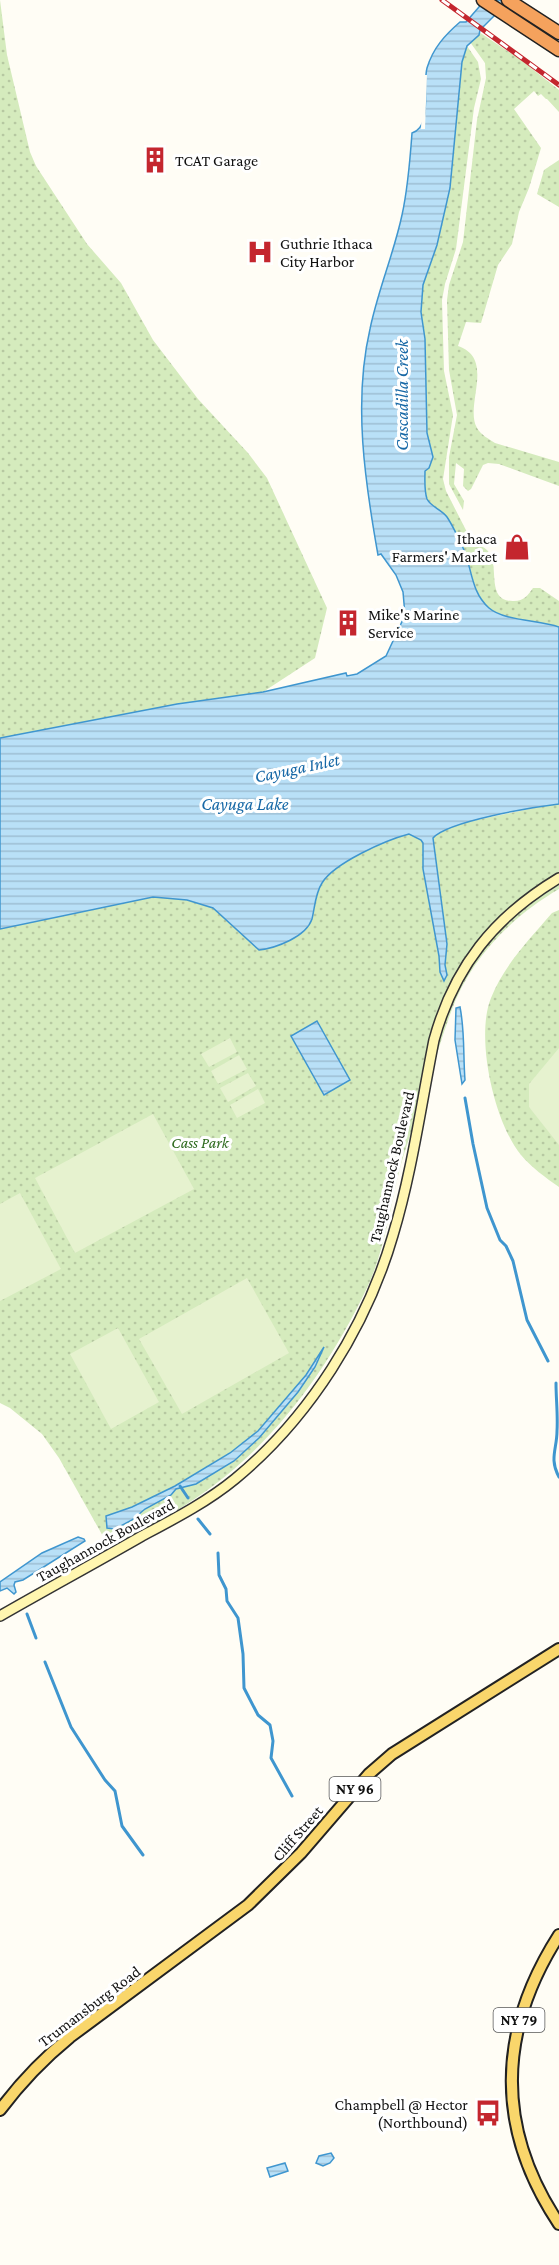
<svg xmlns="http://www.w3.org/2000/svg" width="559" height="2265" font-family="'Crimson Pro',serif">
	<style>
		.grass { fill: url(#grass-dots) }
		.pitch { fill: #e6f2cf }
		.water { fill: url(#water-rules); stroke: #3f96cf; stroke-width: 1.5 }
		.pier { fill: #fffdf5 }
		.lines { fill: none; stroke-linecap: round; stroke-linejoin: round }
		.stream { stroke: #3f96cf; stroke-width: 3 }
		.secondary-casing { stroke: #333; stroke-width: 12 }
		.primary-casing { stroke: #222; stroke-width: 14 }
		.highway-casing { stroke: #222; stroke-width: 15 }
		.secondary { stroke: #fff6b0; stroke-width: 9 }
		.primary { stroke: #f9d66b; stroke-width: 10 }
		.highway { stroke: #f5a25d; stroke-width: 12 }
		.rail-casing { stroke: #c4262e; stroke-width: 5 }
		.rail { stroke: #fff; stroke-width: 3; stroke-dasharray: 9; stroke-linecap: butt }
		.labels { text-anchor: middle; stroke-width: 6; stroke-linejoin: round; paint-order: stroke }
		.shield { fill: #fff; stroke: #585858; stroke-width: 1.5 }
		.shield-label { font-size: 15px; font-weight: bold; fill: #111 }
		.poi-label { font-size: 16px; fill: #111; stroke: #fff; text-anchor: start }
		.park-label { font-size: 16px; font-style: italic; fill: #2f6b1f; stroke: #fff }
		.street-label { font-size: 16px; fill: #111; stroke: #fff }
		.water-label { font-size: 18px; font-style: italic; fill: #1768a6; stroke: #fff }
	</style>
	<defs>
		<pattern id="grass-dots" width="8" height="8" patternUnits="userSpaceOnUse" patternTransform="scale(1.5)"><rect width="8" height="8" fill="#d5ebbd"/><path d="M2 2h.1M6 6h.1" fill="none" stroke="#b6c8a1" stroke-width="1.8" stroke-linecap="round"/></pattern>
		<pattern id="water-rules" width="6" height="5" patternUnits="userSpaceOnUse" patternTransform="scale(1.5)"><rect width="6" height="5" fill="#b9e0f7"/><path d="M0 2.5h6" fill="none" stroke="#9ebfd3"/></pattern>
	</defs>
	<rect width="100%" height="100%" fill="#fffdf5"/>
	<g class="grass">
		<path d="M0 0 7 55 30 152 36 166 87 244 121 283 153 340 198 399 248 453 267 478 327 608 315 658 263 692 177 704 0 738Z"/>
		<path d="M479 32 521 60 559 90V112L547 99H546L541 94 538 96 534 91 514 109 541 148 529 188 519 212 512 244 498 265 481 323 466 322 458 346C496 359 464 405 477 428 481 435 489 439 495 443L559 462V486L499 464 488 463 483 465 471 489 468 491 463 486 464 469 456 463 454 484 464 501 463 510 449 484V457L457 415 449 370 447 300 449 285 463 242 477 120 486 78 485 63 470 42Z"/>
		<path d="M467 46 478 62 481 79 474 108 456 249 445 284 442 300 444 371 453 415 443 479 446 491 470 538C477 546 487 546 491 556 498 571 487 602 514 601 524 601 528 595 533 588H540L559 601V627C539 620 503 621 489 608 472 592 472 569 464 550 459 539 453 526 447 517 441 509 430 507 427 499 424 490 425 480 425 471L429 468 433 457 427 433 425 339 421 312 423 285 437 245 450 188 462 62Z"/>
		<path d="M559 160V207L537 194 544 170Z"/>
		<path d="M559 804V889C511 917 470 959 451 1012 442 1036 435 1061 427 1086 418 1116 405 1146 398 1176 389 1214 383 1255 366 1290 327 1371 272 1447 196 1498 169 1517 138 1531 109 1547L59 1458 42 1434 10 1408 0 1403V929L153 897 187 900 213 908 259 950C276 948 306 937 312 919 315 907 315 894 322 883 334 863 386 840 409 834L539 807Z"/>
		<path d="M559 910V1187C546 1178 531 1167 521 1155 494 1122 475 1037 491 998 504 965 529 940 552 913Z"/>
	</g>
	<g class="pitch">
		<path d="M230 1038 237 1052 209 1067 201 1054Z"/>
		<path d="M559 1048V1145L529 1107V1084Z"/>
		<path d="M239 1055 247 1069 218 1084 211 1071Z"/>
		<path d="M248 1073 256 1086 228 1102 220 1088Z"/>
		<path d="M258 1089 265 1103 237 1118 230 1105Z"/>
		<path d="M153 1114 194 1189 75 1253 35 1178Z"/>
		<path d="M20 1193 61 1269 0 1301V1204Z"/>
		<path d="M247 1278 289 1353 182 1414 139 1339Z"/>
		<path d="M118 1328 159 1402 111 1429 70 1354Z"/>
	</g>
	<g class="water">
		<path d="M485 0H510L480 30 479 35 467 46 462 62 450 188 437 245 423 285 421 312 425 339 427 433 433 457 429 468 425 471C425 480 424 490 427 499 431 507 441 509 447 517 453 526 459 539 464 550 472 569 471 592 489 608 504 621 539 620 559 627V804C534 807 448 821 433 838L447 944 445 965 447 975 444 981 440 972 439 956 423 869V843L421 840 409 834C386 840 334 863 322 883 315 894 315 907 312 919 306 937 276 948 259 950L213 908 187 900 153 897 0 929V738L177 704 263 692 346 673 347 676 357 674 386 656 405 615 403 592 396 575 381 554 378 555C365 482 353 402 370 329 378 290 394 253 402 215 408 188 410 161 412 133 433 127 422 86 427 68 433 48 445 35 460 22H466Z"/>
		<path d="M460 1007C465 1032 463 1055 465 1080L462 1084 455 1040 456 1008Z"/>
		<path d="M317 1021 350 1080 324 1095 291 1036Z"/>
		<path d="M324 1347 315 1367 298 1392 259 1438 234 1461 196 1484 176 1489 171 1495 145 1509 132 1520 115 1529 107 1528 106 1516 132 1507 175 1486 230 1453 258 1431 306 1375Z"/>
		<path d="M78 1537 84 1539 85 1541 23 1580 15 1582 14 1585 16 1592 14 1594 7 1588 0 1591V1582L42 1553Z"/>
		<path d="M331 2153 334 2158 330 2163 323 2166 316 2163 319 2156Z"/>
		<path d="M285 2163 288 2171 270 2177 267 2168Z"/>
	</g>
	<path class="pier" d="M423 75H427L425 129H421Z"/>
	<g class="lines">
		<g class="stream">
			<path d="M465 1098 473 1144 487 1208 500 1240 506 1246 513 1261 527 1320 548 1361"/>
			<path d="M556 1383C556 1399 558 1415 557 1431 557 1449 549 1459 559 1477"/>
			<path d="M180 1486 188 1498"/>
			<path d="M198 1519 210 1534"/>
			<path d="M218 1553 219 1575 226 1589 227 1601 238 1618 243 1654 244 1688 258 1715 270 1725 273 1741 271 1758 292 1796"/>
			<path d="M27 1614 36 1638"/>
			<path d="M45 1662 71 1727 105 1780 115 1791 122 1826 143 1855"/>
		</g>
		<g class="secondary-casing">
			<path id="secondary" d="M0 1616C47 1589 95 1563 142 1536 174 1519 207 1502 235 1479 309 1418 366 1328 393 1235 412 1172 421 1105 434 1040 454 967 494 917 559 878"/>
		</g>
		<g class="primary-casing">
			<g id="primary">
				<path d="M559 1935C497 2032 495 2128 559 2224"/>
				<path d="M0 2110C21 2082 43 2059 70 2037L248 1905 301 1853 369 1774 392 1754 559 1649"/>
			</g>
		</g>
		<g class="highway-casing">
			<g id="highway">
				<path d="M483 0 559 50"/>
				<path d="M508 0 559 33"/>
			</g>
		</g>
		<use href="#secondary" class="secondary"/>
		<use href="#primary" class="primary"/>
		<use href="#highway" class="highway"/>
		<g class="rail-casing">
			<path id="rail" d="M442 0 559 85"/>
		</g>
		<use href="#rail" class="rail"/>
	</g>
	<defs>
		<g id="building-bare" transform="scale(2.07)"><path d="M-4-6H4V6H1V3H-1V6H-4ZM-2.5-4.3h1.7v1.8h-1.7ZM.8-4.3h1.7v1.8H.8ZM-2.5-1h1.7V.8h-1.7ZM.8-1h1.7V.8H.8Z" fill="#c4262e" stroke="#fff" stroke-width="2.5" paint-order="stroke"/></g>
		<g id="hospital-bare" transform="scale(2.07)"><path d="M-5-5h3v3.5h4V-5h3V5h-3V1.5h-4V5h-3Z" fill="#c4262e" stroke="#fff" stroke-width="2.5" paint-order="stroke"/></g>
		<g id="shop-bare" transform="scale(2.07)"><path d="M-5-2.5h2.3a2.7 3.5 0 0 1 5.4 0H5L5.5 6h-11ZM-1.5-2.5h3a1.5 2.3 0 0 0-3 0Z" fill="#c4262e" stroke="#fff" stroke-width="2.5" paint-order="stroke"/></g>
		<g id="bus-bare" transform="scale(2.07)"><path d="M-5-6H5V4H4V6H2V4H-2V6H-4V4H-5ZM-3.5-4V0h7V-4ZM-3.5 1.2v1.5H-2V1.2ZM2 1.2v1.5H3.5V1.2Z" fill="#c4262e" stroke="#fff" stroke-width="2.5" paint-order="stroke"/></g>
	</defs>
	<g fill-rule="evenodd">
		<use href="#building-bare" x="155" y="160"/>
		<use href="#hospital-bare" x="260" y="252"/>
		<use href="#shop-bare" x="517" y="547"/>
		<use href="#building-bare" x="348" y="623"/>
		<use href="#bus-bare" x="488" y="2113"/>
	</g>
	<g class="labels">
		<g class="shield">
			<rect x="329.5" y="1777" width="51" height="24" rx="4.5"/>
			<rect x="493.5" y="2008" width="51" height="24" rx="4.5"/>
		</g>
		<g class="shield-label">
			<text x="355" y="1794">NY 96</text>
			<text x="519" y="2025">NY 79</text>
		</g>
		<g class="poi-label">
			<text x="175" y="166">TCAT Garage</text>
			<text x="280" y="249">Guthrie Ithaca<tspan x="280" dy="18">City Harbor</tspan></text>
			<text x="497" y="544" text-anchor="end">Ithaca<tspan x="497" dy="18">Farmers' Market</tspan></text>
			<text x="368" y="620">Mike's Marine<tspan x="368" dy="18">Service</tspan></text>
			<text x="468" y="2110" text-anchor="end">Champbell @ Hector<tspan x="468" dy="18">(Northbound)</tspan></text>
		</g>
		<g class="park-label">
			<text x="200" y="1148">Cass Park</text>
		</g>
		<g class="street-label">
			<text transform="translate(391 1167) rotate(-77)" y="6">Taughannock Boulevard</text>
			<text transform="translate(105 1540) rotate(-29)" y="6">Taughannock Boulevard</text>
			<text transform="translate(297 1833) rotate(-49)" y="6">Cliff Street</text>
			<text transform="translate(89 2006) rotate(-37)" y="6">Trumansburg Road</text>
		</g>
		<g class="water-label">
			<text transform="translate(402 395) rotate(-90)" y="6">Cascadilla Creek</text>
			<text transform="translate(297 768) rotate(-12)" y="6">Cayuga Inlet</text>
			<text x="245" y="810">Cayuga Lake</text>
		</g>
	</g>
</svg>
